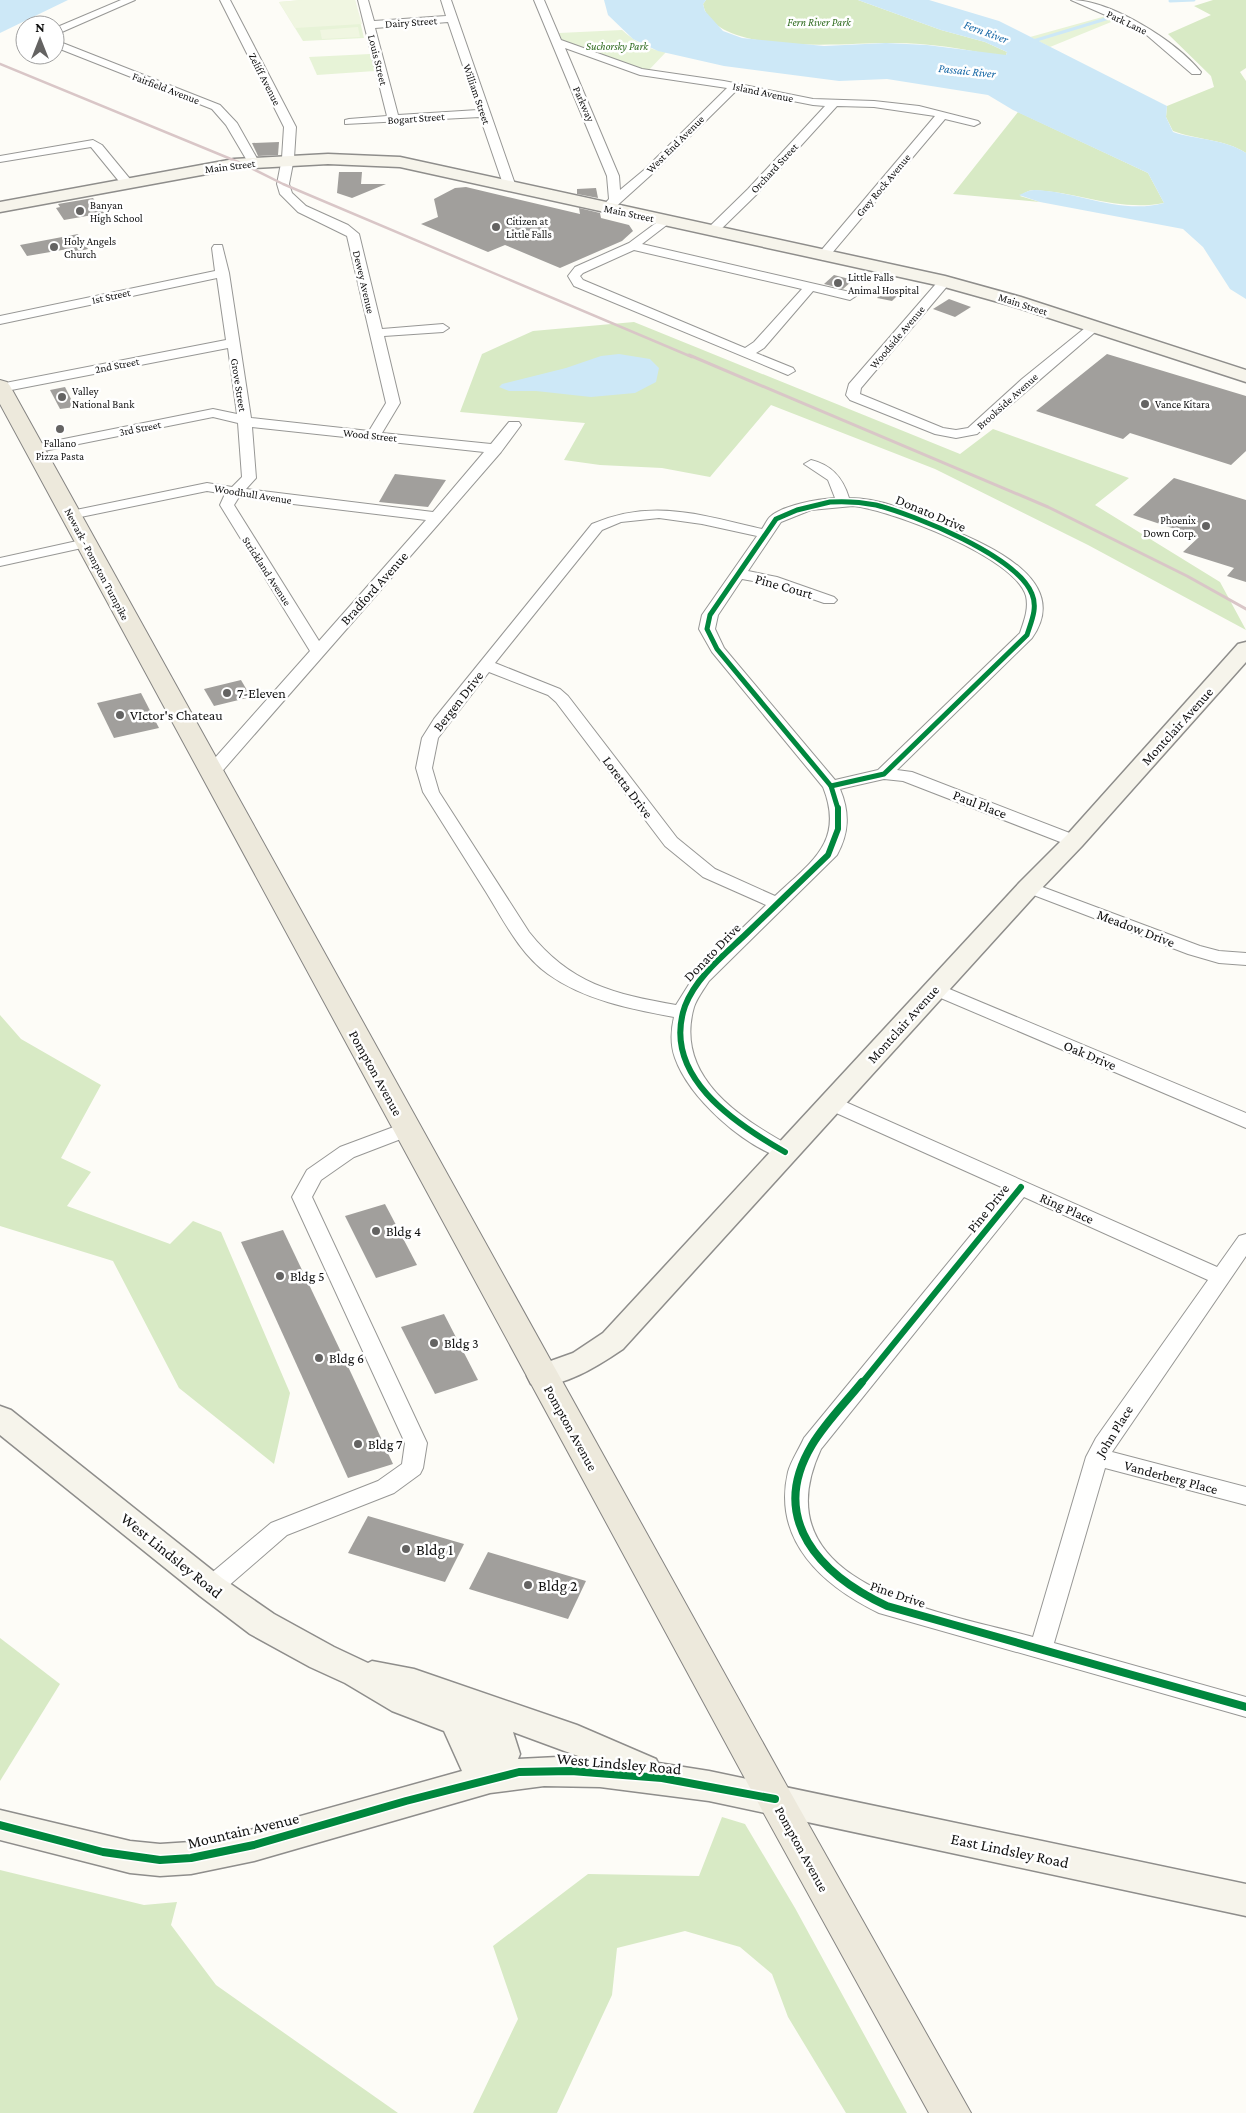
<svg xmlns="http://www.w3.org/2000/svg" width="1246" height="2113" font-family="'Crimson Pro',serif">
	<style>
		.green { fill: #e7f3d7 }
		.forest { fill: #d8eac5 }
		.pitch { fill: #f0f6e1 }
		.water { fill: #cde8f7 }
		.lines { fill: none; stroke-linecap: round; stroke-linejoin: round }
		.stream { stroke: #cde8f7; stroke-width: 3 }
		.building { fill: #a19f9c }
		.street-casing { stroke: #979795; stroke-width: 2 }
		.secondary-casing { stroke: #8e8d8b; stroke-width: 3 }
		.primary-casing { stroke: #858482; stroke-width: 2 }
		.street { fill: #fffffe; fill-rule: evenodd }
		.secondary { fill: #f6f4eb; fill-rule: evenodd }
		.primary { fill: #ede9dc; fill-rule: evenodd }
		.rail-far1 { stroke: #d9c6c7; stroke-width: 2.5 }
		.rail { stroke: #d9c6c7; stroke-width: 3 }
		.cycleway-far2-casing { stroke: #fff; stroke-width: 8 }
		.cycleway-far1-casing { stroke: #fff; stroke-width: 9 }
		.cycleway-casing { stroke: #fff; stroke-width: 11 }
		.cycleway-far2 { stroke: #00873e; stroke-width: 5 }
		.cycleway-far1 { stroke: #00873e; stroke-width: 6 }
		.cycleway { stroke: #00873e; stroke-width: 8 }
		.poi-dot { fill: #646362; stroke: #fff; stroke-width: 2 }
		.labels { text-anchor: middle; stroke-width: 5; stroke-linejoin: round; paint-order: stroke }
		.far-street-label { font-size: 11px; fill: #111; stroke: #fff }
		.far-park-label { font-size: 11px; font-style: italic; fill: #2f6b1f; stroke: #fff }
		.far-poi-label { font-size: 11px; fill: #111; stroke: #fff; text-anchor: start }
		.far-water-label { font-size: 12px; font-style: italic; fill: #1768a6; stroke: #fff }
		.street-label { font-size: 14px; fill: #111; stroke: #fff }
		.poi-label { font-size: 14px; fill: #111; stroke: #fff; text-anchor: start }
		.near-poi-label { font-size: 16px; fill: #111; stroke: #fff; text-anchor: start }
		.near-street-label { font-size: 16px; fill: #111; stroke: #fff }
	</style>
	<rect width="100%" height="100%" fill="#fdfcf7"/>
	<g class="green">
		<path d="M302 0H355L364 38 303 41 279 2Z"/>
		<path d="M1106 16 1116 20 1050 47 1030 37Z"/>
		<path d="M622 30C634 41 649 50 666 52L647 72 562 41 559 33Z"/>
		<path d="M370 54 375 71 317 75 309 57Z"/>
	</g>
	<g class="forest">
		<path d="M706 0H858L941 30 985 42 1007 52 1006 55 998 56C962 48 923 42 885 43 845 43 713 57 703 4Z"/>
		<path d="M1213 0H1246V68L1240 72 1246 81V153C1225 139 1197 140 1173 131L1166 117 1167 106 1214 87 1211 76 1168 34 1211 15 1194 6Z"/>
		<path d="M1018 112 1148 173 1164 203C1120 212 1078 192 1034 190 1029 190 1024 193 1020 196L1040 202 953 194Z"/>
		<path d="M634 322 960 454 993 429 1129 478 1095 505 1220 582 1246 630 1088 545 935 469 771 405 710 477 662 468 600 465 564 460 585 423 460 412 482 354 533 331Z"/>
		<path d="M0 1015 21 1039 101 1085 61 1158 91 1172 67 1206 170 1244 193 1221 221 1232 290 1393 274 1464 179 1388 113 1261 0 1226Z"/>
		<path d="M0 1638 60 1684 0 1781Z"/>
		<path d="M722 1817 745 1824 795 1908 907 2113H846L788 2017 772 1974 740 1947 685 1931 617 1948 612 1995 557 2113H473L518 2019 493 1946 588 1874 699 1876Z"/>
		<path d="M0 1870 144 1905 177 1902 171 1925 216 1985 398 2113H0Z"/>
	</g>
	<g class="pitch">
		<path d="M302 0H355L362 24 295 28 279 2Z"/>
		<path d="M358 27 360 37 322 39 320 30Z"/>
	</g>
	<g class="water">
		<path d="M0 0H68L0 33Z"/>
		<path d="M604 0H706L703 4 705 11 723 31 742 38 824 46 886 43 927 45 1006 55 1007 52 985 42 941 30 858 0H929L999 21 1167 106 1166 117 1173 132C1197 140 1225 139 1246 153V299L1230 289 1203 247 1183 229 1040 202 1019 195C1024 193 1029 190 1034 190 1077 191 1121 215 1164 203L1148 173 1013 110 988 95 887 79 839 81 724 66 658 51 633 39 608 15Z"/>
		<path d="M619 354 650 359 659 368 656 382 635 393 591 397 536 391H509L499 387 502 384 566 368 601 356Z"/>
	</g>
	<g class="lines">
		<g class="stream">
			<path d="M1170 1 1194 0"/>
			<path d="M1030 42 1109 18"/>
		</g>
	</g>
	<g class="building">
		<path d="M279 142 278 155 258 156 252 143Z"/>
		<path d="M339 172H362L361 184H386L352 198 337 193Z"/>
		<path d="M466 187 580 214 579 208 600 213 601 218 629 225 633 231 622 241 560 268 505 245 488 252 421 224 438 217 434 199 455 188Z"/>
		<path d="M596 188 598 198 577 194V189Z"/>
		<path d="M93 198 104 213 64 220 56 208 60 207 58 204Z"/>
		<path d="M78 234 88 249 71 253 68 249 27 256 20 245Z"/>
		<path d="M834 275 853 280 843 289 824 284Z"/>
		<path d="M887 288 902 291 892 301 877 298Z"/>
		<path d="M949 299 971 307 955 317 933 309Z"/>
		<path d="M1107 354 1246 396V451L1231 465 1130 433 1123 439 1036 411Z"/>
		<path d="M65 387 75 407 60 409 50 390Z"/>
		<path d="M395 474 446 480 428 507 379 502Z"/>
		<path d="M1174 478 1246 500V582L1227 576 1234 568 1183 552 1199 537 1133 515Z"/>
		<path d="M241 680 251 697 214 706 204 689Z"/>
		<path d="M141 693 159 728 114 738 97 703Z"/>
		<path d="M385 1204 417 1265 376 1278 345 1216Z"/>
		<path d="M283 1230 352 1375 393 1464 348 1478 241 1242Z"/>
		<path d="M444 1314 478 1380 435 1394 401 1327Z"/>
		<path d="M368 1516 464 1544 445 1582 348 1553Z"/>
		<path d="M488 1552 586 1581 568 1619 469 1589Z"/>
	</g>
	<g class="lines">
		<g class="street-casing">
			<g id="street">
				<path d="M121 0H135L55 35V28Z"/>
				<path d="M220 0H230L296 127 294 158 289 184 292 193 306 206 348 225 359 234 382 329 443 324 449 328 443 332 384 336 400 403 382 433 491 444 509 422H519L521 425 501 452 442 520 218 776H206L204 772 206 768 310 651 220 505 225 494 207 491 71 519 64 515 71 511 207 483 232 487 242 477 238 423 213 417 34 453 27 449 34 445 213 409 237 414 228 348 1 392 0 384 226 340 217 278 0 324V316L215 271 212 248 214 245H222L229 273 251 418 369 431 386 403 347 236 298 212 280 194 277 184 282 158 284 127ZM252 427 484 452 433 512 246 489 256 478ZM239 497 260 500 426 520 319 641 234 505Z"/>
				<path d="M358 0H368L374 21 446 16 441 0H451L516 187 514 190H506L504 187 480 117 345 124V120L349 119 387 116ZM448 22 478 110 398 115 375 28Z"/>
				<path d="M534 0H544L561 40 642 69 724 81 813 99 874 101 919 106 978 121 980 123 974 126 945 119 827 259 823 260 817 256 819 253 935 116 874 107 837 106 756 195 716 234 712 235 706 231 708 228 748 189 825 106 813 105 737 90 652 174 611 211H603L601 208 609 199 607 176ZM565 48 640 75 727 88 644 170 620 190 619 176Z"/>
				<path d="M1071 0C1111 0 1176 41 1201 72L1200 74H1192L1142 31Z"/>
				<path d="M55 40 220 105 237 123 259 162 257 164H249L226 125 212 109 55 47Z"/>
				<path d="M93 140 102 145 130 179V185H122L91 147 0 162V156Z"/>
				<path d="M664 217 670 221 668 224 642 244 850 292 856 296 850 300 813 291 764 348 756 353 793 368 795 371 788 375 574 286 568 276 575 267 629 243ZM634 250 802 289 754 342 745 348 583 280 580 276 583 273Z"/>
				<path d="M945 277 951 281 949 284 861 388 860 394 943 428 956 430 968 428 1022 379 1090 324H1100L1101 327 977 434 956 438 935 434 850 400 846 395 849 384 941 278Z"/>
				<path d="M811 460C832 465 843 478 849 498 885 498 918 515 950 529 990 546 1072 581 1032 638L897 770 912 772 1080 837 1083 841 1080 845H1068L903 781 884 779 840 789C850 813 849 833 837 855L709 981C704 989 697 998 694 1007 674 1077 740 1118 792 1147L795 1152 792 1157 785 1159C744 1147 689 1098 675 1058 670 1044 671 1030 674 1017 631 1009 584 1000 548 974 520 954 504 921 486 892 465 859 444 825 423 792L416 768 422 738 434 719 592 524C652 498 701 515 762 529 765 525 767 519 771 516 784 505 818 499 835 498L828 480 804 464ZM853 506C891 510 1015 557 1026 596 1029 609 1024 621 1020 633L878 770 835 780 724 648 715 629 718 615 742 579 769 584 824 603H834L837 600 834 597 777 577 748 571 781 522 811 510ZM659 518 702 524 757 536 702 615 699 629 712 652 823 787C845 842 811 862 775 896L715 869 677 838 568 696 560 689 495 663 602 530 621 522ZM489 672 548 695 556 702 665 846 703 877 766 905 696 973 676 1005C614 994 570 984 529 932L439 792 432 768 438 738Z"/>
				<path d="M86 539 93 543 91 546 0 566V558Z"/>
				<path d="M1029 882 1200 946 1219 951 1246 953V965L1219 963 1188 954 1023 891 1020 887 1023 883Z"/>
				<path d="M935 983 1246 1113V1128L929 993 926 989 929 985Z"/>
				<path d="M832 1096 1217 1267 1239 1236 1246 1234V1256L1112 1452 1246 1487V1505L1105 1468 1054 1643 1246 1697V1717L879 1613C823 1586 772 1541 788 1472 791 1461 799 1449 804 1438L1008 1190 825 1108 822 1103 825 1098ZM1024 1197 1208 1280 1096 1438 1086 1457 1033 1637C943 1612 757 1586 821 1449Z"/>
				<path d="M407 1122 414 1124 417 1129 414 1134 354 1157 321 1180 312 1197 427 1443 423 1468 420 1474 394 1493 287 1535 219 1594 211 1596 203 1594 200 1587 203 1580 271 1523 378 1481 402 1464 405 1443 292 1197 307 1170 340 1147Z"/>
			</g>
		</g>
		<g class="secondary-casing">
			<g id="secondary">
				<path d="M328 154 400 157 945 276 1021 297 1246 370V382L1009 305 941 286 400 167 328 164 234 169 0 212V202L234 159Z"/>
				<path d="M1246 642V662L1082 846 1038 892 623 1349C601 1364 558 1392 531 1384L527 1376 531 1368 573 1353 603 1333 1020 882 1066 836 1238 644Z"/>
				<path d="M0 1406 11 1410 222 1578 274 1614 334 1647 368 1663 372 1661 414 1669 577 1725 656 1759 658 1763 709 1771 1246 1884V1916L709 1801 600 1787 544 1786 490 1793 254 1861 191 1874 160 1876 130 1873 0 1840V1810L130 1841 160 1844 191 1842 254 1829 462 1771 444 1731 392 1711 345 1683 310 1667 250 1634 200 1596 0 1435ZM513 1732 578 1756 518 1759 520 1754Z"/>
			</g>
		</g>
		<g class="primary-casing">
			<path id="primary" d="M0 380 7 382 10 386 788 1788 971 2113H929L762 1810 0 404Z"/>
		</g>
		<use href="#street" class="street"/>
		<use href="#secondary" class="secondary"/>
		<use href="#primary" class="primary"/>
		<path class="rail-far1" d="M0 64 243 164 283 184 692 357"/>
		<path class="rail" d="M689 355 1048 507 1187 576 1246 609"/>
		<g class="cycleway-far2-casing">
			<g id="cycleway-far2">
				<path d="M830 502C846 501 861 502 876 505 915 515 1017 556 1032 594 1038 608 1031 622 1027 635L884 774 831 786 717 649 707 629 710 615 776 519 797 510Z"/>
				<path d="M831 786 838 809"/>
			</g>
		</g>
		<g class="cycleway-far1-casing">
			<g id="cycleway-far1">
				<path d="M785 1152C734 1123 661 1075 685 1006 696 977 724 955 746 934 773 908 801 881 828 855L838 829V808"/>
				<path d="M861 1384 1021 1187"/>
			</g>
		</g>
		<g class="cycleway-casing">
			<g id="cycleway">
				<path d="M862 1382C846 1402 825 1423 812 1445 767 1520 821 1575 887 1606L1246 1707"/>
				<path d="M0 1825 103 1852 160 1860 191 1858 254 1845 406 1801 519 1772 571 1771 662 1778 775 1799"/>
			</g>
		</g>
		<use href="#cycleway-far2" class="cycleway-far2"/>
		<use href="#cycleway-far1" class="cycleway-far1"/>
		<use href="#cycleway" class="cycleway"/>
	</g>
	<g class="poi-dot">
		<circle cx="80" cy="211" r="5"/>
		<circle cx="496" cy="227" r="5"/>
		<circle cx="54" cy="247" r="5"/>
		<circle cx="838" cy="283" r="5"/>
		<circle cx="62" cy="397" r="5"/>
		<circle cx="1145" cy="404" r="5"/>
		<circle cx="60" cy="429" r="5"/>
		<circle cx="1206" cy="526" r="5"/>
		<circle cx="227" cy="693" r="5"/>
		<circle cx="120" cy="715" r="5"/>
		<circle cx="376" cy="1231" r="5"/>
		<circle cx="280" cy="1276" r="5"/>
		<circle cx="434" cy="1343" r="5"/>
		<circle cx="319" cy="1358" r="5"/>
		<circle cx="358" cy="1444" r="5"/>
		<circle cx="406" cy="1549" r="5"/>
		<circle cx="528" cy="1585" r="5"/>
	</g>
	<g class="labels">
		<g class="far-street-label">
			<text transform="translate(411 22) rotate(-4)" y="4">Dairy Street</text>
			<text transform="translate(1127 22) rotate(25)" y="4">Park Lane</text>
			<text transform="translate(378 60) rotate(76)" y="4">Louis Street</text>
			<text transform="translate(265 79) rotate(63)" y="4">Zeliff Avenue</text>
			<text transform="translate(166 88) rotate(21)" y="4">Fairfield Avenue</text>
			<text transform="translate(763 92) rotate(12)" y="4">Island Avenue</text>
			<text transform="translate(477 94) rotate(71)" y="4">William Street</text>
			<text transform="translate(584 104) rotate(66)" y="4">Parkway</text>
			<text transform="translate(416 118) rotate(-4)" y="4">Bogart Street</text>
			<text transform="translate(675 144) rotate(-45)" y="4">West End Avenue</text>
			<text transform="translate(230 166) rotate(-7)" y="4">Main Street</text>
			<text transform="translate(774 168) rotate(-47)" y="4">Orchard Street</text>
			<text transform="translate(883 185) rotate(-50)" y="4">Grey Rock Avenue</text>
			<text transform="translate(629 213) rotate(12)" y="4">Main Street</text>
			<text transform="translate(364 282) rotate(77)" y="4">Dewey Avenue</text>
			<text transform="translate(111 296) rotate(-12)" y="4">1st Street</text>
			<text transform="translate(1023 304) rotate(18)" y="4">Main Street</text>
			<text transform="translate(897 337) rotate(-50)" y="4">Woodside Avenue</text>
			<text transform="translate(117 365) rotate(-11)" y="4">2nd Street</text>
			<text transform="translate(239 385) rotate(81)" y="4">Grove Street</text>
			<text transform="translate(1007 401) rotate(-42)" y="4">Brookside Avenue</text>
			<text transform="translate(140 428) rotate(-11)" y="4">3rd Street</text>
			<text transform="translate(370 435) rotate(6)" y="4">Wood Street</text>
			<text transform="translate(253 494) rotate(9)" y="4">Woodhull Avenue</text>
			<text transform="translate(97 564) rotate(62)" y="4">Newark - Pompton Turnpike</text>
			<text transform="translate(267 571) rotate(57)" y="4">Strickland Avenue</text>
		</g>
		<g class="far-park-label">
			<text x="819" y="26">Fern River Park</text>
			<text x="617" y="50">Suchorsky Park</text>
		</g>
		<g class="far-poi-label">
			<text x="90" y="209">Banyan<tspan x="90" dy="13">High School</tspan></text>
			<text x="506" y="225">Citizen at<tspan x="506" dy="13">Little Falls</tspan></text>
			<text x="64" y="245">Holy Angels<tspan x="64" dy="13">Church</tspan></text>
			<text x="848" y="281">Little Falls<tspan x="848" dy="13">Animal Hospital</tspan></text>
			<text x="72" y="395">Valley<tspan x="72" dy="13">National Bank</tspan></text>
			<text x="1155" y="408">Vance Kitara</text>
			<text x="60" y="447" text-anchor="middle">Fallano<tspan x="60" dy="13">Pizza Pasta</tspan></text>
			<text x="1196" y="524" text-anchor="end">Phoenix<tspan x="1196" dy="13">Down Corp.</tspan></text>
		</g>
		<g class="far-water-label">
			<text transform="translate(986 32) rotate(20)" y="4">Fern River</text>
			<text transform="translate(967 71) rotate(6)" y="4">Passaic River</text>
		</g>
		<g class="street-label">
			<text transform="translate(931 513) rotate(23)" y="5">Donato Drive</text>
			<text transform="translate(784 586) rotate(16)" y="5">Pine Court</text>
			<text transform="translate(374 588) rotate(-48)" y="5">Bradford Avenue</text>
			<text transform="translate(458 701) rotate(-52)" y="5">Bergen Drive</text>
			<text transform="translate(1177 726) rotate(-48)" y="5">Montclair Avenue</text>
			<text transform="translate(628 787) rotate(53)" y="5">Loretta Drive</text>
			<text transform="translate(980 804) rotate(21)" y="5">Paul Place</text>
			<text transform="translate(1136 928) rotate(21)" y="5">Meadow Drive</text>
			<text transform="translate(712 952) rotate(-46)" y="5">Donato Drive</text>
			<text transform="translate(903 1024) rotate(-48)" y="5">Montclair Avenue</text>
			<text transform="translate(1090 1055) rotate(23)" y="5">Oak Drive</text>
			<text transform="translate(376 1073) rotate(61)" y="5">Pompton Avenue</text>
			<text transform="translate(988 1208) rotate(-51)" y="5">Pine Drive</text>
			<text transform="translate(1067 1208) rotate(24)" y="5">Ring Place</text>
			<text transform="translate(571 1428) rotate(61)" y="5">Pompton Avenue</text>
			<text transform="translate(1114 1431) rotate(-58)" y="5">John Place</text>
			<text transform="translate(1171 1477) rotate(15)" y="5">Vanderberg Place</text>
			<text transform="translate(898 1594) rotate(19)" y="5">Pine Drive</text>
			<text transform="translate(802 1849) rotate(61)" y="5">Pompton Avenue</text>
		</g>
		<g class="poi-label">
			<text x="237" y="698">7-Eleven</text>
			<text x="130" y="720">VIctor's Chateau</text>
			<text x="386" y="1236">Bldg 4</text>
			<text x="290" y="1281">Bldg 5</text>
			<text x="444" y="1348">Bldg 3</text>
			<text x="329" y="1363">Bldg 6</text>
			<text x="368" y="1449">Bldg 7</text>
		</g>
		<g class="near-poi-label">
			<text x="416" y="1555">Bldg 1</text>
			<text x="538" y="1591">Bldg 2</text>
		</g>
		<g class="near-street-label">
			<text transform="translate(172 1555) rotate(39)" y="6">West Lindsley Road</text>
			<text transform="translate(619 1763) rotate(5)" y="6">West Lindsley Road</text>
			<text transform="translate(243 1830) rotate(-13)" y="6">Mountain Avenue</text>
			<text transform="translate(1010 1850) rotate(12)" y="6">East Lindsley Road</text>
		</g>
	</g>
	<g transform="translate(40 40)"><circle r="24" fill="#ffffff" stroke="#a0a0a0"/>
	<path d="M0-4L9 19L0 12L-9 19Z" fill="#646362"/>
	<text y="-8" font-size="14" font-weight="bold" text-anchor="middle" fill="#111111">N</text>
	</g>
</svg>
